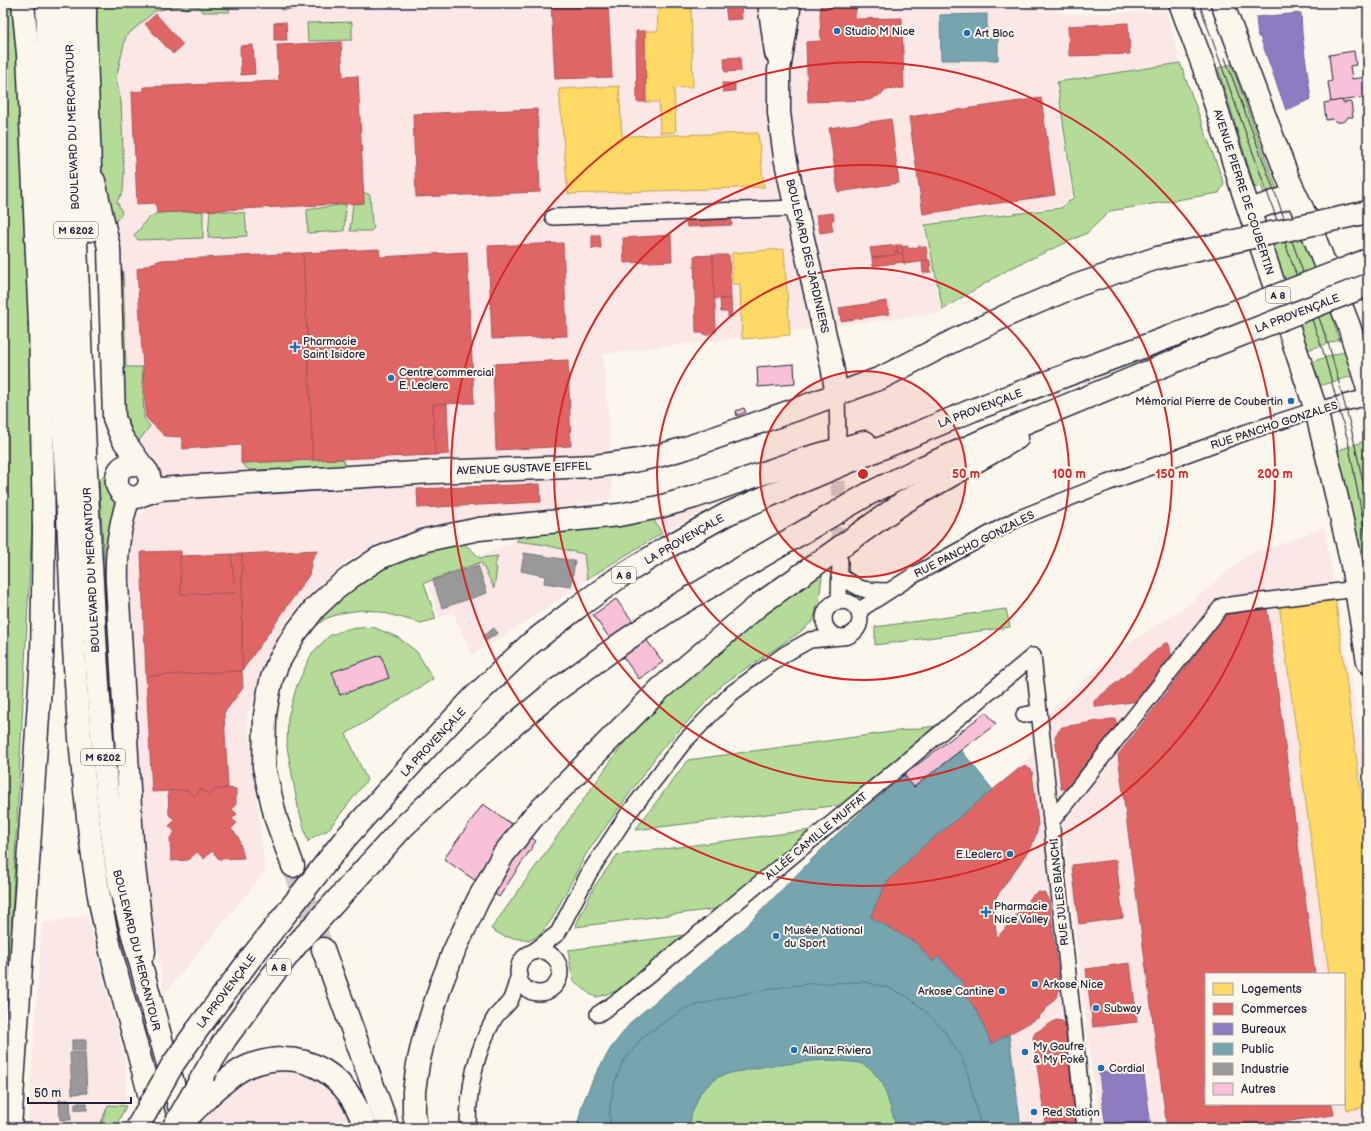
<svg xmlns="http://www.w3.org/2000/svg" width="1371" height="1131" font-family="'Balsamiq Sans',sans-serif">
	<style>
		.built { fill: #fae7e6; fill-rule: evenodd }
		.green { fill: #b4dc98; stroke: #6b7f6a }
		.homes { fill: #ffd966; stroke: #bda259 }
		.shops { fill: #e06666; stroke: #a75259 }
		.offices { fill: #8e7cc3; stroke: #6e619a }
		.public { fill: #76a5af; stroke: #5d7e8c }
		.industry { fill: #999; stroke: #75757d }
		.building { fill: #f9c1d8; stroke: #22223b }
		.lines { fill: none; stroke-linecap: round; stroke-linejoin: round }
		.street-tunnel { stroke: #d0ccc9; stroke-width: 15; stroke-dasharray: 15 8; stroke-linecap: butt }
		.highway-tunnel { stroke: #d0ccc9; stroke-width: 22; stroke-dasharray: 22 11; stroke-linecap: butt }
		.street-casing { stroke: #22223b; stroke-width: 18 }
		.secondary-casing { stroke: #22223b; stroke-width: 25 }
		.primary-casing { stroke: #22223b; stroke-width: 25 }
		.highway-casing { stroke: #22223b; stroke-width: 25 }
		.street { stroke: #fbf7ec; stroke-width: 15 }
		.secondary { stroke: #fbf7ec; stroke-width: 22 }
		.primary { stroke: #fbf7ec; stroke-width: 22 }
		.highway { stroke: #fbf7ec; stroke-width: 22 }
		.tram { stroke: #22223b; stroke-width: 1 }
		.secondary-bridge-casing { stroke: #22223b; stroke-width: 25; stroke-linecap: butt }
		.highway-bridge-casing { stroke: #22223b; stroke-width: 25; stroke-linecap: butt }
		.secondary-bridge { stroke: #fbf7ec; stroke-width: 22 }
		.highway-bridge { stroke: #fbf7ec; stroke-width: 22 }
		.ring { fill: none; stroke: #d62828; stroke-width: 2 }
		.poi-dot { fill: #1f6fb2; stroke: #fbf7ec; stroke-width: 1.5 }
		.labels { text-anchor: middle; stroke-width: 4; stroke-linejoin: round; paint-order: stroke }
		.shield { fill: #fbf7ec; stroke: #636270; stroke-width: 1 }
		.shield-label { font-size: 10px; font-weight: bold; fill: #22223b }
		.poi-label { font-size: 11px; fill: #22223b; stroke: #fbf7ec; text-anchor: start }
		.street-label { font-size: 11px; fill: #22223b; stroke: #fbf7ec }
		.centre { fill: #d62828; stroke: #fbf7ec; stroke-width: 2 }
		.ring-label { font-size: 12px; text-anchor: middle; font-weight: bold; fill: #d62828; stroke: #fbf7ec; stroke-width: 4; stroke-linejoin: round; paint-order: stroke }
	</style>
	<rect width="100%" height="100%" fill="#fbf7ec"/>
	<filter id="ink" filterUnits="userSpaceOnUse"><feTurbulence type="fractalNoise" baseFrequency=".025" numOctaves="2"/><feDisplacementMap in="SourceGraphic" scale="8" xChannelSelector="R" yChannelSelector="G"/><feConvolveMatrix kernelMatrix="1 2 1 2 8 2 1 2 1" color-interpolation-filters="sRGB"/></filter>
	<g filter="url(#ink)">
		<g class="built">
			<path d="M94 3H1043L1064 14 1166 11 1180 62 1055 81 1072 196 1060 206 923 224 942 313 603 354 611 451 612 499 457 523 350 558 285 621 247 716 265 872 164 994 143 846 132 674 129 528 155 498 156 461 126 424Z"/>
			<path d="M758 486 716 504 651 539 580 584 540 613 472 655 453 612 439 618 426 577 516 541 525 531Z"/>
			<path d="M1324 527 1361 739 1368 793V1124L1335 1128H1099L1049 713 1115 652 1184 608 1249 554 1277 546ZM1206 974H1344V1104H1206Z"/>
			<path d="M1042 745 1085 1128H1021L1009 1034 921 848 993 790Z"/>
			<path d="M87 915 126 1066V1106L108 1105 99 1128H28L42 924Z"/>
			<path d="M287 1071 306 1074 325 1084 338 1095 355 1128H199L213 1107 238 1084 262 1073Z"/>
		</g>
		<g class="green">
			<path d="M3 3H15L29 319 33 506 3 1093Z"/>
			<path d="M91 3H230L229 12H203L199 7 191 6 186 9 179 6 155 11 126 36 116 78 121 102 124 174 123 192 117 201 122 213 111 227 96 162Z"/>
			<path d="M281 3H354L349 5 281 10Z"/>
			<path d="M352 22V40L308 41 307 23Z"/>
			<path d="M1180 63 1224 184 1219 193 1110 211 1087 233 1011 268 956 301 943 310 925 225 1061 208 1074 197 1057 82Z"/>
			<path d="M1231 64 1277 190 1265 195 1261 186 1255 188 1218 68Z"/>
			<path d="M363 192 370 195 372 223 374 228 371 231H350L353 204 364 203Z"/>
			<path d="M346 204 344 231 308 233 307 210Z"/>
			<path d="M210 210 245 213 247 236 208 238Z"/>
			<path d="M203 211V238L138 240 134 235 140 229 146 220 157 213Z"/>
			<path d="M1302 229 1335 314 1334 324 1339 340 1304 351 1266 239Z"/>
			<path d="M114 257 121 265 123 274 126 367H142L144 419 150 426 138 442 127 429 123 417Z"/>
			<path d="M1349 350 1356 375 1315 387 1308 363Z"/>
			<path d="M1368 440V600L1336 451Z"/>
			<path d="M343 459 345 464 340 468 249 470 241 463Z"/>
			<path d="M106 476 117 510 129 878 107 710 105 577 99 478Z"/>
			<path d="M650 515 662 533 587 579 584 554 540 544 516 541 525 531Z"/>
			<path d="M462 541 480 558 498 556 494 567 497 568 494 588 481 562 424 583 436 619 421 623 377 611 361 610 341 613 325 619 310 631 332 602 378 570 435 548Z"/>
			<path d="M823 569 819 600 813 621 800 632 723 684 660 751 586 854 552 919 540 935 529 941 503 936 491 929 631 733 692 671 763 611Z"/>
			<path d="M1006 609 1010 627 875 645V627Z"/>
			<path d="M373 627 399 638 417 652 433 679 346 734 367 780 328 830 313 837 308 842 298 807 287 747 288 717 297 685 312 653 329 636 347 629Z"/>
			<path d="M935 726 841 805 635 830 688 760Z"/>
			<path d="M811 830 716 909 575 927 594 887 617 855Z"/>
			<path d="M685 935 617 991 597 997 591 995 574 981 571 970 568 950Z"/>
			<path d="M776 988 981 1128H610Z"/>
			<path d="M108 1105 126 1106 115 1128H99Z"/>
		</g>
		<g class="homes">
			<path d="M657 3H691L693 87 674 88 676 132 660 133 659 102H646L645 31H658Z"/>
			<path d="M1115 3H1161L1162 4 1116 5Z"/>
			<path d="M619 86 622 136 758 133 764 187 568 194 559 89Z"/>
			<path d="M784 249 790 335 742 339 740 284H732V253Z"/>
			<path d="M1335 596 1368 845V1107L1347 1110 1344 1091V974H1329L1279 604Z"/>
		</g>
		<g class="shops">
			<path d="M551 3H608L612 77 555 79Z"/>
			<path d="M725 3H741L742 19 727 20Z"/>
			<path d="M821 3H857L856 9 855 19 902 18 904 88 887 89 882 94 869 100 808 102 806 42 821 41 820 16Z"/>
			<path d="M156 14 183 45 173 54 145 24Z"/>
			<path d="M286 22 287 40H274V23Z"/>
			<path d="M1128 23 1130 54 1069 56 1068 26Z"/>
			<path d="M636 31H645L646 102H637Z"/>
			<path d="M341 42 343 77 358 76 364 203 157 213 156 203 137 204 132 92 144 91V87L279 81 277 45Z"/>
			<path d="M253 45 255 74 241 75 240 46Z"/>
			<path d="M740 57 741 71 725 72 724 58Z"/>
			<path d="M722 83H735V91L723 92Z"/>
			<path d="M1041 98 1055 195 923 214 909 117Z"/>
			<path d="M537 109 540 192 416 197 413 114Z"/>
			<path d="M891 119 899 183 838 192 829 128Z"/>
			<path d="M833 213 834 220H831L833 231 820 233 816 215Z"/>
			<path d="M731 219 732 225 687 227 686 221Z"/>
			<path d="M592 235H600L601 248 592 249Z"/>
			<path d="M671 235 672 261 624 263 623 238Z"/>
			<path d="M563 243 567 336 492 339 488 246Z"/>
			<path d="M897 245 898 252H895V255L872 258 870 248Z"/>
			<path d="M897 245H902L903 254H898Z"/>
			<path d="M908 246V249L918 247V246H921V247H926L928 261 904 264 902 247Z"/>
			<path d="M379 249 380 257 467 252 474 403 433 404 435 455 313 460 303 253Z"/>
			<path d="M895 252H898V254H903L904 262 873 266 872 258 895 255Z"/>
			<path d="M303 253 313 460 241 463V445L183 449 182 437 165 436 146 418 137 269 161 260Z"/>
			<path d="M713 255 716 332H711L708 335H706L702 333H696L694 256Z"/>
			<path d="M713 255H729L731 298 714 299Z"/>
			<path d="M930 260 931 272 923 273 922 261Z"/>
			<path d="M731 298 732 317H728V312H721L720 299Z"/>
			<path d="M887 301 889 314 841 321 839 308Z"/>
			<path d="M568 360 571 446 496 450 493 364Z"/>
			<path d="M433 404H447L449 454 435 455Z"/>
			<path d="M540 484 541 502 418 508 417 489Z"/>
			<path d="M318 550 312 559 309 575 242 671V554Z"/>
			<path d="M181 551V594L235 593 231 554H242V671L146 676 141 552Z"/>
			<path d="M231 554 235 593 181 594 180 556Z"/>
			<path d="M1267 608 1315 974H1206V1104H1332L1334 1115 1238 1128H1167L1118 755 1227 614Z"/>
			<path d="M1165 643H1168L1169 644 1172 659 1138 701 1098 707 1094 706V701Z"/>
			<path d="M242 671 243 688 224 713 228 788 214 790 209 795 201 789 195 797 188 790 152 792 146 676Z"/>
			<path d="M1111 719H1115L1118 725 1066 789H1061L1055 736 1062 727Z"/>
			<path d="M1025 766 1030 769 1032 771 1038 824 1037 832 1031 847 992 903 997 938 1033 895 1039 892 1044 893 1049 899 1060 989 1057 996 1038 1018 991 1044 977 1011 960 988 963 983 938 956 933 962 916 943 870 917 886 883 921 848 1021 767Z"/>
			<path d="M228 788 236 789V804L232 809 237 814 232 819 237 823 231 829 238 836 244 858 219 859 212 851 204 859 197 852 188 860 171 861 170 838 175 832 169 826 175 820 169 815 168 791 188 790 195 797 201 789 209 795 214 790Z"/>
			<path d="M1116 860 1123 918 1079 924 1072 865Z"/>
			<path d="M1130 963 1137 1022 1093 1027 1086 969Z"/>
			<path d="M1056 1020 1062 1021 1066 1026 1079 1128H1046L1033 1037 1035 1033Z"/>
		</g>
		<g class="offices">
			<path d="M1301 13 1302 34 1311 99 1286 110 1260 37H1258L1256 17Z"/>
			<path d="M1143 1067 1151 1126 1131 1128H1106L1099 1073Z"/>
		</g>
		<g class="public">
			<path d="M987 14V37H998V60H941L940 15Z"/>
			<path d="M961 750 993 790 921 848 886 883 870 917 916 943 933 962 938 956 963 983 960 988 977 1011 991 1044 1009 1034 1021 1128H981L968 1075 961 1057 942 1028 925 1011 908 997 889 988 864 982 807 984 776 988 728 997 686 1008 645 1035 623 1062 614 1085 610 1107V1128H577L582 1105 594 1077 611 1048 632 1021 741 931 834 837 869 805 904 775 914 787Z"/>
			<path d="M864 982 889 988 908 997 925 1011 942 1028 961 1057 968 1075 981 1128H897L883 1084 871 1069 860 1063 830 1060 811 1061 762 1067 730 1073 716 1078 700 1093 691 1116 689 1128H610V1107L614 1085 623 1062 645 1035 686 1008 728 997 776 988 807 984Z"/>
		</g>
		<g class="industry">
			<path d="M524 553 575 561 571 587 544 583 545 576 521 571Z"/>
			<path d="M478 565 487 593 442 608 433 580Z"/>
			<path d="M494 628 498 633 486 641 483 636Z"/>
			<path d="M72 1040H86V1050L72 1051Z"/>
			<path d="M85 1052 87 1093 72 1094 70 1053Z"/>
			<path d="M59 1100H70L71 1120H60Z"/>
			<rect x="75" y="1103" width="12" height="7"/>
			<path d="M270 1125 294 1127 302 1128H270Z"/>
		</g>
		<g class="building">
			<path d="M1354 51 1356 65 1350 66 1352 79 1368 77V97L1331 102 1328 82 1332 81 1329 55Z"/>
			<path d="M1342 100 1343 103 1351 102 1353 117H1348L1346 120 1342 122H1336L1333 119 1326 120 1324 103Z"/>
			<path d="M794 364 795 384 758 387 757 367Z"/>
			<path d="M744 408 746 412 737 416 736 411Z"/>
			<path d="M616 599 663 662 639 679 593 615Z"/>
			<path d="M381 655 389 678 340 695 332 672Z"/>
			<path d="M986 712 996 724 961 750 914 787 904 775Z"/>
			<path d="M483 804 536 841 499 897 444 859Z"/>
		</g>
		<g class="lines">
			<path class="street-tunnel" d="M838 458 839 554"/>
			<path class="highway-tunnel" d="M293 866 323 949"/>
			<g class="street-casing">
				<g id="street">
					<path d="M553 217 796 208"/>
					<path d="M837 395 838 443"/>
					<path d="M839 575C860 590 862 591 888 591"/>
					<circle cx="842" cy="619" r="18"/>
					<path d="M839 602 840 561"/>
					<path d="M858 611 914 575 1017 519 1107 483 1247 432 1309 412 1368 397"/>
					<path d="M1033 656 1085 1128"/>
					<path d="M1024 715 1039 712"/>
					<path d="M1051 822 1222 606 1348 590"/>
					<circle cx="539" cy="972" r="21"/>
					<path d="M533 952 558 933 589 873 628 814 684 742 732 693 785 654 810 640 841 637"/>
					<path d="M598 1014 619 1000 1033 656"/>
					<path d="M468 1128C468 1089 475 1053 494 1019 498 1012 505 1008 510 1001 514 993 516 983 519 975"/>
				</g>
			</g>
			<g class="secondary-casing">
				<g id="secondary">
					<path d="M769 3 776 53"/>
					<path d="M790 3 779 70V113L785 157 793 195 832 366 837 395"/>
					<path d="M1180 3 1204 68 1242 189 1316 410 1334 485 1352 565 1368 662"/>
					<path d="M1222 3 1288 178 1308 221 1349 326 1368 389"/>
					<path d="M94 181 109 248 114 418 122 438 142 466C162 482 139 508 122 493 118 489 116 484 117 479 117 465 131 462 142 466"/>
					<path d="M1250 210 1295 195"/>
					<path d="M144 494 160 489 201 486 433 472 595 466 633 461 658 456 686 448 803 407 881 378 955 340 1014 312"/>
					<path d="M129 497C119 527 116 551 117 583L133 858 144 952"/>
				</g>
			</g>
			<g class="primary-casing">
				<g id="primary">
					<path d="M23 3 28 54 40 324 43 342"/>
					<path d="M47 3C53 174 59 345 68 516 73 641 78 766 98 890 108 950 127 1008 142 1067 148 1087 152 1108 157 1128"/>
					<path d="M67 3C74 190 80 377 91 564 97 672 102 780 120 887L185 1128"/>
					<path d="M85 3V24L90 167V230"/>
				</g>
			</g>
			<g class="highway-casing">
				<g id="highway">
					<path d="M293 866 276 819 264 767 265 715 269 691 272 678 278 663 294 635 315 608 333 591 352 576 379 558 426 540 479 529 619 515 659 507 694 497 807 458 865 442"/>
					<path d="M323 949 385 1119 387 1128"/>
					<path d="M197 1030 250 959 344 840 418 757 473 698 530 644 578 607 618 578 666 548 727 514 791 486 973 410 1188 330"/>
					<path d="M207 1069 226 1038 271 977 297 944 402 828 467 767 516 723 551 694 626 640 673 608 870 493 921 468 1000 433 1197 352"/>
					<path d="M213 1092C226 1081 238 1069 254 1064 308 1047 349 1077 365 1128"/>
					<path d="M10 1128 42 657 44 528 40 324"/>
					<path d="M416 1128 414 1112V1091L418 1064 423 1042 441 984 454 951 478 900 503 855 533 817 660 689 760 604 904 502 1017 438"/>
				</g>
			</g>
			<use href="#street" class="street"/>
			<use href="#secondary" class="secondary"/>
			<use href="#primary" class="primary"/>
			<use href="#highway" class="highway"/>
			<g class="tram">
				<path d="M1199 3 1271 203 1323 351 1348 441 1368 547"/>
				<path d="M1225 58 1278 201 1330 349 1352 432 1368 505"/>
			</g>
			<g class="secondary-bridge-casing">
				<path id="secondary-bridge" d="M1014 312 1078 285 1157 258 1368 212"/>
			</g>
			<g class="highway-bridge-casing">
				<g id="highway-bridge">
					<path d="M1188 330 1368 260"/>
					<path d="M1197 352 1368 285"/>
					<path d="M188 1117 213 1092"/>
					<path d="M137 1128 173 1064 197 1030"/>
					<path d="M173 1128 207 1069"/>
				</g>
			</g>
			<use href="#secondary-bridge" class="secondary-bridge"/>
			<use href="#highway-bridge" class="highway-bridge"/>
		</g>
	</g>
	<circle cx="863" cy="474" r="103" fill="#d62828" fill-opacity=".12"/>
	<g class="ring">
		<circle cx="863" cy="474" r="103"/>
		<circle cx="863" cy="474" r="206"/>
		<circle cx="863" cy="474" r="309"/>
		<circle cx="863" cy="474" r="412"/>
	</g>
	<g class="poi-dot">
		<circle cx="837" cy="31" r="4"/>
		<circle cx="967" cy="33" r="4"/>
		<path d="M293 341h4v4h4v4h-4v4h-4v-4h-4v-4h4z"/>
		<circle cx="391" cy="378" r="4"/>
		<circle cx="1291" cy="401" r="4"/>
		<circle cx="1010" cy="854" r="4"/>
		<path d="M984 906h4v4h4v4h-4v4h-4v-4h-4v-4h4z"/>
		<circle cx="776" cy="936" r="4"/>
		<circle cx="1035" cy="984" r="4"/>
		<circle cx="1002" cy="991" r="4"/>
		<circle cx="1096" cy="1008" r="4"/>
		<circle cx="794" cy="1050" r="4"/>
		<circle cx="1025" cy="1052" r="4"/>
		<circle cx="1101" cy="1068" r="4"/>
		<circle cx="1034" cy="1112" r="4"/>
	</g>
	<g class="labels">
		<g class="shield">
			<rect x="54" y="222" width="44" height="16" rx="3"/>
			<rect x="1266" y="287" width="24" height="16" rx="3"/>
			<rect x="612" y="567" width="24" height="16" rx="3"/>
			<rect x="81" y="749" width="44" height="16" rx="3"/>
			<rect x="267" y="959" width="24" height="16" rx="3"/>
		</g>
		<g class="shield-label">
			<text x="76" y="234">M 6202</text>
			<text x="1278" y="299">A 8</text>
			<text x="624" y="579">A 8</text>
			<text x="103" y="761">M 6202</text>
			<text x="279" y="971">A 8</text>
		</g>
		<g class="poi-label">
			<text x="845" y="35">Studio M Nice</text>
			<text x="975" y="37">Art Bloc</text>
			<text x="303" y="345">Pharmacie<tspan x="303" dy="13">Saint Isidore</tspan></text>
			<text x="399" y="376">Centre commercial<tspan x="399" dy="13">E. Leclerc</tspan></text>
			<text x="1283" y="405" text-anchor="end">Mémorial Pierre de Coubertin</text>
			<text x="1002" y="858" text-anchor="end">E.Leclerc</text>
			<text x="994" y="910">Pharmacie<tspan x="994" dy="13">Nice Valley</tspan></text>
			<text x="784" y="934">Musée National<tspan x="784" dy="13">du Sport</tspan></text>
			<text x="1043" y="988">Arkose Nice</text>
			<text x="994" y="995" text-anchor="end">Arkose Cantine</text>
			<text x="1104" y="1012">Subway</text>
			<text x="1033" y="1050">My Gaufre<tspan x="1033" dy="13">&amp; My Poké</tspan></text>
			<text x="802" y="1054">Allianz Riviera</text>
			<text x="1109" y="1072">Cordial</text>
			<text x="1042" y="1116">Red Station</text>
		</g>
		<g class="street-label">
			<text transform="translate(72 127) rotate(-92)" y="4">BOULEVARD DU MERCANTOUR</text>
			<text transform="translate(1244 192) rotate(72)" y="4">AVENUE PIERRE DE COUBERTIN</text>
			<text transform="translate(808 256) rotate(77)" y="4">BOULEVARD DES JARDINIERS</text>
			<text transform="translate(1297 313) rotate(-21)" y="4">LA PROVENÇALE</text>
			<text transform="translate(980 408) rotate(-21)" y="4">LA PROVENÇALE</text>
			<text transform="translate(1274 425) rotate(-18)" y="4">RUE PANCHO GONZALES</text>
			<text transform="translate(524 468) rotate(-2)" y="4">AVENUE GUSTAVE EIFFEL</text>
			<text transform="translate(684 539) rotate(-30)" y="4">LA PROVENÇALE</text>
			<text transform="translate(974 544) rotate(-27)" y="4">RUE PANCHO GONZALES</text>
			<text transform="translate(91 570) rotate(-93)" y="4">BOULEVARD DU MERCANTOUR</text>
			<text transform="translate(433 742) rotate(-47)" y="4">LA PROVENÇALE</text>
			<text transform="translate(816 836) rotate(-40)" y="4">ALLÉE CAMILLE MUFFAT</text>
			<text transform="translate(1059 892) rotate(-96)" y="4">RUE JULES BIANCHI</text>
			<text transform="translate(137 950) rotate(76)" y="4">BOULEVARD DU MERCANTOUR</text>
			<text transform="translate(226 991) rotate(-53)" y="4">LA PROVENÇALE</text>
		</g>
	</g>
	<circle cx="863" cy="474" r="6" class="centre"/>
	<g class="ring-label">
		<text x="966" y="478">50 m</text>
		<text x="1069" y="478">100 m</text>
		<text x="1172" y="478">150 m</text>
		<text x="1275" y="478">200 m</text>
	</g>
	<rect width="1371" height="1131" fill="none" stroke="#fbf7ec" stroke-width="16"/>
	<rect x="8" y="8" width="1355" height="1115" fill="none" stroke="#22223b" stroke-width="1.5" filter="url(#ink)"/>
	<rect x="1205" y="973" width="140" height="132" fill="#fbf7ec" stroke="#a4a2a5"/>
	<rect x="1213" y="983" width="20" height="12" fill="#ffd966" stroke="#a4a2a5"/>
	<text x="1241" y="993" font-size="12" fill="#22223b">Logements</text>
	<rect x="1213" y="1003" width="20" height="12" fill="#e06666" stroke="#a4a2a5"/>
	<text x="1241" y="1013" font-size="12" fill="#22223b">Commerces</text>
	<rect x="1213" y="1023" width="20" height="12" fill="#8e7cc3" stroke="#a4a2a5"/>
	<text x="1241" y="1033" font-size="12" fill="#22223b">Bureaux</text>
	<rect x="1213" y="1043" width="20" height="12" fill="#76a5af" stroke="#a4a2a5"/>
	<text x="1241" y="1053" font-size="12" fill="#22223b">Public</text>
	<rect x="1213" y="1063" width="20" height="12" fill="#999999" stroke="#a4a2a5"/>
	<text x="1241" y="1073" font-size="12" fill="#22223b">Industrie</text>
	<rect x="1213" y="1083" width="20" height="12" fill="#f9c1d8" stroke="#a4a2a5"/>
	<text x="1241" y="1093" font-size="12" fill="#22223b">Autres</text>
	<path d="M28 1097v6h103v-6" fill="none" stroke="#22223b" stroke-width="2"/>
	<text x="34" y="1097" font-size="12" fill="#22223b" stroke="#fbf7ec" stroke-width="3" paint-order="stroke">50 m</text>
</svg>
